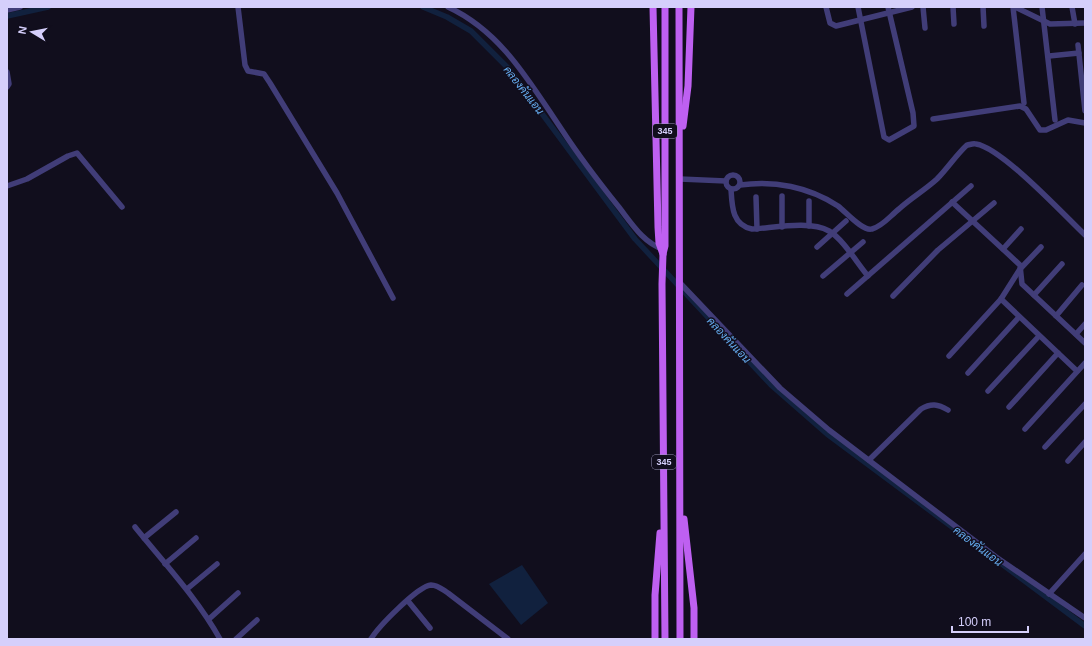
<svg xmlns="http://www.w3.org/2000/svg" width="1092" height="646" font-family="Arial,Sarabun,sans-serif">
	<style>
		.water { fill: #11213e }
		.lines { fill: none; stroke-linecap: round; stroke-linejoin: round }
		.canal { stroke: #11213e; stroke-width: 5.5 }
		.minor { stroke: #413d78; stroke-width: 5.5 }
		.major { stroke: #be60f1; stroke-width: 7 }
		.labels { text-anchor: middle; stroke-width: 3; stroke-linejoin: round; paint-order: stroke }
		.shield { fill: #110e1d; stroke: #9a95b8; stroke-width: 1 }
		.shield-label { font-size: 9px; font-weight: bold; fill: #d5cffb }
		.water-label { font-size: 11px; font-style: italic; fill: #66adf1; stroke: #110e1d }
	</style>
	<rect width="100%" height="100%" fill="#110e1d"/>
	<path class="water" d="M522 565 548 603 521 625 489 584Z"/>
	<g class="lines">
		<g class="canal">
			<path d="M423 7 447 17 471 31 508 68 635 239 771 385 827 434 1085 626"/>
			<path d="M7 16 48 7"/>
		</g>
		<g class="minor">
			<path d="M238 7 245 65 248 71 264 74 270 83 337 193 393 298"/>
			<path d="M448 7C502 32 530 83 562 130 579 156 598 181 618 206 630 221 643 243 663 249"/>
			<path d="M826 7 830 23 836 26 912 7"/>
			<path d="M858 7 884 137 889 140 914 126 913 113 888 7"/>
			<path d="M923 7 925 28"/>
			<path d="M953 7 954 24"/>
			<path d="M983 7 984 26"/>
			<path d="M1013 7 1024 103"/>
			<path d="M1015 7 1050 24 1085 23"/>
			<path d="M1042 7 1055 120"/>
			<path d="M1072 7 1075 24"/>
			<path d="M7 10 20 7"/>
			<path d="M1078 45 1085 111"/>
			<path d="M1049 56 1079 53"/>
			<path d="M7 72 9 84 7 87"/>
			<path d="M933 119 1020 106 1026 109 1040 130H1046L1068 120 1085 123"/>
			<circle cx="733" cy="182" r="7"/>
			<path d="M680 179 726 181"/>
			<path d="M740 185C774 180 809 187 838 206 846 212 863 232 872 229 883 226 890 216 899 209 911 198 925 190 937 179 948 168 956 155 967 145 969 145 973 143 976 144 1002 148 1064 215 1085 235"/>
			<path d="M7 186 27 179 68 156 77 153 122 207"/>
			<path d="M731 189C732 206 732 225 752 229 773 228 810 220 829 231 843 239 857 263 868 276"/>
			<path d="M756 197 757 229"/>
			<path d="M809 201V226"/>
			<path d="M952 202 1020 265 1022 284 1085 343"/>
			<path d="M782 227V196"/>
			<path d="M817 247 846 221"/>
			<path d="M1003 249 1021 229"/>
			<path d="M823 276 863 242"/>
			<path d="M681 284 780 388 829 430 996 557 1085 618"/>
			<path d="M847 294 971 186"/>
			<path d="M1034 295 1062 264"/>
			<path d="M893 296 938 250 994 203"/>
			<path d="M1001 299 1077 371"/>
			<path d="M1056 316 1082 285"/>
			<path d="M1076 334 1085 324"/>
			<path d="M949 356 1001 299 1020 269 1041 247"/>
			<path d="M968 373 1019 317"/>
			<path d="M988 391 1039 336"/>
			<path d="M1009 407 1058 353"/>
			<path d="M1025 429 1085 363"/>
			<path d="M1045 447 1085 404"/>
			<path d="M869 460 921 409C931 403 938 404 948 410"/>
			<path d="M1068 461 1085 442"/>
			<path d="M135 527C165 564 197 598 220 639"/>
			<path d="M144 538 176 512"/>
			<path d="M165 564 196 538"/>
			<path d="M187 589 217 564"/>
			<path d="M1049 594 1085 554"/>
			<path d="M408 601 430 628"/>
			<path d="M209 619 238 593"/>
			<path d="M236 639 257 620"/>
			<path d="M371 639C378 627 418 586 431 585 438 585 443 590 448 593L508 639"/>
		</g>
		<g class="major">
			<path d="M653 7 658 227 659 243 663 254"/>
			<path d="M679 7 680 639"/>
			<path d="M683 126 688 86 691 7"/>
			<path d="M684 519 694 608V639"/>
			<path d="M655 639V595L660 533"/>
			<path d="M665 639 662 284 663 254 665 246V7"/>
		</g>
	</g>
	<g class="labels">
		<g class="shield">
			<rect x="653" y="124" width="24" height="14" rx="3"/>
			<rect x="652" y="455" width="24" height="14" rx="3"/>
		</g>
		<g class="shield-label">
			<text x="665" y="134">345</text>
			<text x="664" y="465">345</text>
		</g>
		<g class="water-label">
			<text transform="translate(524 90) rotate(52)" y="4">คลองคันแอน</text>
			<text transform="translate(729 340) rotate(47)" y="4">คลองคันแอน</text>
			<text transform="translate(978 546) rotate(37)" y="4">คลองคันแอน</text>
		</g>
	</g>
	<rect width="1092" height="646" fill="none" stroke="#d5cffb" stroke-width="16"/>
	<g transform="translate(32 32) rotate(280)" stroke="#110e1d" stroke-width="3" paint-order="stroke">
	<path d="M0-3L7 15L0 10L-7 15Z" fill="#d5cffb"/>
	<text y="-6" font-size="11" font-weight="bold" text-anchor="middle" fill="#d5cffb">N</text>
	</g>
	<path d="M952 626v6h76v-6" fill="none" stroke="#d5cffb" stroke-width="2"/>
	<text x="958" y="626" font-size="12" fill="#d5cffb" stroke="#110e1d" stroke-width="3" paint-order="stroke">100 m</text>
</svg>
